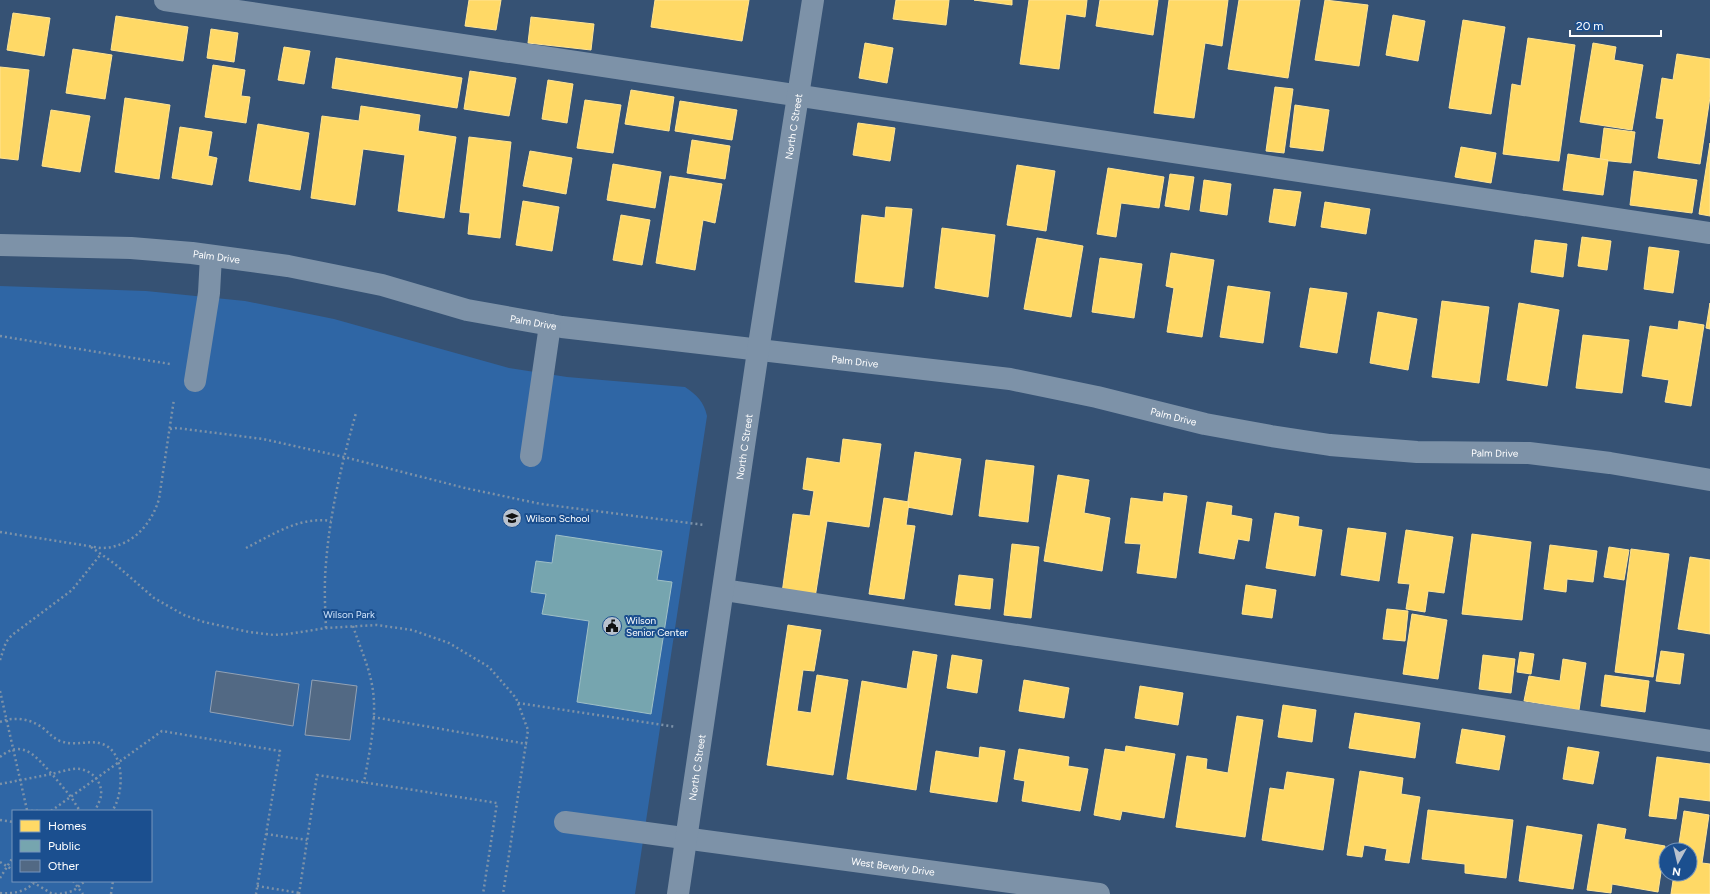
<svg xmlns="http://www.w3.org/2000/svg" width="1710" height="894" font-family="Figtree,sans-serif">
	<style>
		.green { fill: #2f66a5; fill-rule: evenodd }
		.homes { fill: #ffd966; stroke: #ffe494 }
		.public { fill: #76a5af; stroke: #9fc0c7 }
		.building { fill: #526984; stroke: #92a2b6 }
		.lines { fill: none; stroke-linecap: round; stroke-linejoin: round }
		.path { stroke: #7d92a8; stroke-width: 2.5; stroke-dasharray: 2 3; stroke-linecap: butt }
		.minor { stroke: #7d92a8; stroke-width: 22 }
		.labels { text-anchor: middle; stroke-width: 4; stroke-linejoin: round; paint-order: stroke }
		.street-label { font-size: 10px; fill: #fff; stroke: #1b4f8f }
		.poi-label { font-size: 10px; fill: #fff; stroke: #1b4f8f; text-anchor: start }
		.park-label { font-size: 10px; fill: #cfe3fa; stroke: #1b4f8f }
	</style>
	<rect width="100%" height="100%" fill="#365274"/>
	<path class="green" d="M0 286 146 291 245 301 334 319 509 368 567 377 685 387C697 395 704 402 707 416L635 894H0ZM13 811H151V881H13Z"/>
	<g class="homes">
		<path d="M469 0H501L496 30 465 26Z"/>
		<path d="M655 0H749L742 41 651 27Z"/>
		<path d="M896 0H949L946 25 893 19Z"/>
		<path d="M974 0H1012V5Z"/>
		<path d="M1029 0H1087L1085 17 1066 14 1059 69 1020 64Z"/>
		<path d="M1100 0H1158L1153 35 1096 26Z"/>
		<path d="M1169 0H1228L1222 46 1205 43 1194 118 1154 113Z"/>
		<path d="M1239 0H1300L1288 78 1228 69Z"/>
		<path d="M1325 0 1368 5 1359 66 1315 60Z"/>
		<path d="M13 13 50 18 44 56 7 50Z"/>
		<path d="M1393 15 1425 21 1418 61 1386 55Z"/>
		<path d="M116 16 188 27 183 61 111 50Z"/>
		<path d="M531 17 594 24 591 50 528 43Z"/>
		<path d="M1463 20 1505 27 1491 114 1449 108Z"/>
		<path d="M211 29 238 33 234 62 207 58Z"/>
		<path d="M1528 38 1575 45 1559 161 1503 154 1512 84 1521 86Z"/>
		<path d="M865 43 893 48 887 83 859 78Z"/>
		<path d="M1593 43 1616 47 1614 60 1643 65 1632 130 1580 122Z"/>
		<path d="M284 47 310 51 304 84 278 80Z"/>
		<path d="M73 49 112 55 105 99 66 93Z"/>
		<path d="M1677 54 1710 59V97L1700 164 1658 158 1664 119 1656 118 1662 78 1673 80Z"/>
		<path d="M336 58 462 78 457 108 332 88Z"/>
		<path d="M213 65 245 70 241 96 250 97 246 123 205 117Z"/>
		<path d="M0 67 29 70 18 160 0 158Z"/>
		<path d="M470 71 516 78 509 116 464 109Z"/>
		<path d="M548 80 573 84 567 123 542 119Z"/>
		<path d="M1275 87 1293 89 1284 153 1266 151Z"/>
		<path d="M631 90 674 97 669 131 625 124Z"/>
		<path d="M125 98 170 105 159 179 115 172Z"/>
		<path d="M585 100 621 105 613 153 577 148Z"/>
		<path d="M680 101 737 110 732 140 675 131Z"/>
		<path d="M1295 105 1329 110 1323 151 1290 147Z"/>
		<path d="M361 106 420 115 418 131 456 137 444 218 398 211 405 155 363 149 355 205 311 198 322 116 359 121Z"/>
		<path d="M51 110 90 116 80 172 42 166Z"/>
		<path d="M858 123 895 128 890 161 853 155Z"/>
		<path d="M258 124 309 133 300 190 249 181Z"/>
		<path d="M180 127 212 132 208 156 217 158 212 185 172 178Z"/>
		<path d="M1604 128 1635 132 1631 163 1600 160Z"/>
		<path d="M469 137 511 142 500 238 468 234 470 213 460 212Z"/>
		<path d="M692 140 730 146 725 179 687 173Z"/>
		<path d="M1710 143V216L1699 214Z"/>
		<path d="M1461 147 1496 153 1491 183 1455 177Z"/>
		<path d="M530 151 572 158 566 194 523 186Z"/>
		<path d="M1568 154 1608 160 1603 195 1563 190Z"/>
		<path d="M613 164 661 172 655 208 607 200Z"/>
		<path d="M1017 165 1055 171 1046 231 1007 225Z"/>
		<path d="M1108 168 1164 177 1159 208 1121 203 1116 237 1097 234Z"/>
		<path d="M1634 171 1697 180 1692 213 1630 205Z"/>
		<path d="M1170 174 1194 177 1189 210 1165 206Z"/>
		<path d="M670 176 722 184 715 223 703 220 695 270 656 263Z"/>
		<path d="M1204 180 1231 184 1227 215 1200 211Z"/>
		<path d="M1274 189 1301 192 1295 226 1269 222Z"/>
		<path d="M523 201 559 207 552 251 516 245Z"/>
		<path d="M1325 202 1370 209 1366 234 1321 227Z"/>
		<path d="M886 207 912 209 903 287 855 282 862 215 885 218Z"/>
		<path d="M621 215 650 220 642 265 613 260Z"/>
		<path d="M942 228 995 235 988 297 935 288Z"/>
		<path d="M1582 237 1611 241 1607 270 1578 266Z"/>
		<path d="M1037 238 1083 246 1071 317 1024 309Z"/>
		<path d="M1535 240 1567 244 1563 277 1531 272Z"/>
		<path d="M1649 247 1679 251 1673 293 1644 289Z"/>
		<path d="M1171 253 1214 260 1202 337 1167 332 1174 288 1166 286Z"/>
		<path d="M1100 258 1142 264 1134 318 1092 312Z"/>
		<path d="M1228 286 1270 292 1263 343 1220 337Z"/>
		<path d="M1310 288 1347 293 1337 353 1300 347Z"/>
		<path d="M1442 301 1489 307 1479 383 1432 377Z"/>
		<path d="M1519 303 1559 310 1547 386 1507 380Z"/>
		<path d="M1710 303V329L1706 328Z"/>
		<path d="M1378 312 1417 319 1408 370 1370 363Z"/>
		<path d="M1679 321 1704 325 1691 406 1665 402 1669 380 1642 376 1650 326 1678 330Z"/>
		<path d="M1583 335 1629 340 1622 393 1576 388Z"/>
		<path d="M843 439 881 444 869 527 827 521 815 598 782 593 793 514 810 516 814 491 803 489 807 458 840 463Z"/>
		<path d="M915 452 961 459 952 515 907 507Z"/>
		<path d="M986 460 1034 466 1028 522 979 516Z"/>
		<path d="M1058 475 1089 480 1084 513 1110 518 1102 571 1044 561Z"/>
		<path d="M1164 493 1187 496 1176 578 1137 573 1141 544 1125 543 1131 498 1163 502Z"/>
		<path d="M884 498 909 502 906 525 915 526 904 599 869 594Z"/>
		<path d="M1207 502 1232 506 1231 515 1252 519 1249 541 1238 539 1234 559 1199 553Z"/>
		<path d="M1275 513 1299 517 1298 526 1322 530 1315 576 1266 568Z"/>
		<path d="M1348 528 1386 533 1379 581 1341 575Z"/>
		<path d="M1406 530 1453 537 1444 593 1428 591 1425 612 1406 609 1410 584 1398 583Z"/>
		<path d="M1472 534 1531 542 1522 620 1462 614Z"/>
		<path d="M1012 544 1039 547 1031 618 1004 615Z"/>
		<path d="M1550 545 1597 551 1593 582 1567 579 1566 592 1544 589Z"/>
		<path d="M1609 547 1629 550 1624 580 1604 577Z"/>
		<path d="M1631 549 1669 554 1653 677 1615 672Z"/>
		<path d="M1690 557 1710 560V634L1678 629Z"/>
		<path d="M959 575 993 579 990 609 955 605Z"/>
		<path d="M1246 585 1276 590 1272 618 1242 614Z"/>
		<path d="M1387 609 1408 611 1405 641 1383 639Z"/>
		<path d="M1412 614 1447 620 1438 679 1403 674Z"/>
		<path d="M788 625 821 630 814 671 803 670 797 711 811 713 817 675 848 680 833 775 767 765Z"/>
		<path d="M913 651 937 655 916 790 847 779 862 681 907 689Z"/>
		<path d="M1661 651 1684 654 1680 684 1656 681Z"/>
		<path d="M1520 652 1534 654 1531 674 1517 672Z"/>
		<path d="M952 655 982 660 977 693 947 688Z"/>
		<path d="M1483 655 1515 659 1511 693 1479 689Z"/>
		<path d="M1563 659 1586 663 1579 710 1524 701 1529 676 1560 681Z"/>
		<path d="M1605 675 1649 681 1645 712 1601 706Z"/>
		<path d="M1024 680 1069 688 1064 718 1019 711Z"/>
		<path d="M1140 686 1183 693 1178 725 1135 718Z"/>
		<path d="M1283 705 1316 710 1312 742 1278 737Z"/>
		<path d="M1355 713 1420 723 1415 758 1349 748Z"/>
		<path d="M1237 716 1263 720 1245 837 1176 827 1187 756 1207 759 1206 769 1228 773Z"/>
		<path d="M1462 729 1505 736 1499 770 1456 763Z"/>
		<path d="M1126 746 1175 754 1164 818 1122 811 1120 820 1094 815 1105 749 1125 752Z"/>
		<path d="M980 747 1005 751 997 802 930 792 936 751 979 758Z"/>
		<path d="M1568 747 1599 752 1593 784 1563 779Z"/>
		<path d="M1019 749 1069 757 1068 766 1088 769 1080 811 1022 801 1025 781 1014 779Z"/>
		<path d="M1657 757 1710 764V801L1679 797 1676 819 1649 816Z"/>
		<path d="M1360 771 1403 778 1401 794 1420 797 1409 863 1385 860 1387 849 1364 845 1362 857 1347 855Z"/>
		<path d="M1287 772 1334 779 1323 850 1262 840 1270 788 1284 790Z"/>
		<path d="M1428 810 1513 820 1506 878 1465 873V864L1422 859Z"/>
		<path d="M1684 811 1709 815 1702 863 1710 864V894H1671L1674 874H1690V850H1678Z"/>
		<path d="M1598 824 1626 829 1624 839 1665 846 1658 892 1612 884 1611 893 1587 890Z"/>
		<path d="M1527 826 1582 835 1573 889 1519 881Z"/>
	</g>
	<path class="public" d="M556 535 662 551 657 580 672 582 651 714 577 702 589 621 542 614 546 594 531 592 536 561 552 563Z"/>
	<g class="building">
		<path d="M216 671 299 684 293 726 210 712Z"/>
		<path d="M312 680 357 686 350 740 305 735Z"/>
	</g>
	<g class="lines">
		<g class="path">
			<path d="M0 336 170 364"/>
			<path d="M170 429 177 428 263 439 344 457 465 488 541 504 705 525"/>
			<path d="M0 532 101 548C130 548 151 526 159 499L174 399"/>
			<path d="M91 547 115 564 154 598 184 615 204 622 249 632 274 635 288 634 326 628 377 625 412 630 449 643 489 667 516 698 528 730 503 894"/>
			<path d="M246 548C272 535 300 516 331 521"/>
			<path d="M353 626C360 648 370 668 373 691 377 720 369 753 364 783"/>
			<path d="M326 628C325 607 324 585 326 563 330 512 342 462 356 413"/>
			<path d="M0 660 6 642 12 635 72 590 101 554"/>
			<path d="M0 691 27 810"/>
			<path d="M518 703 676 727"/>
			<path d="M373 717 527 744"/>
			<path d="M0 722C14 716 31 719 43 728 49 733 53 738 60 741 78 747 89 739 102 744 126 751 124 795 112 811"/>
			<path d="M0 757C23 738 36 757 52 774 59 772 66 770 73 769 89 767 103 780 101 796 100 801 97 806 95 811"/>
			<path d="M0 784 52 774 71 797 80 811"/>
			<path d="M26 811H39"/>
			<path d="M51 811 162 731 280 751 256 894"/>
			<path d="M0 820 13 822"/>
			<path d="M266 834 307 840"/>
			<path d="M0 862 13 870"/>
			<path d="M0 878 13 857"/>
			<path d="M31 881 34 883 37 881"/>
			<path d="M73 881 83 894"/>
			<path d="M257 886 300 893"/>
			<path d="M0 893C14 894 24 892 34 883L51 893 57 894"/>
			<path d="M60 894 73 891 85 881"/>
			<path d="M111 894 113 881"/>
			<path d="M299 894 317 775 497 803 483 894"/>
		</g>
		<g class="minor">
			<path d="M165 0 1710 233"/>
			<path id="s1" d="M0 245 131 248 192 253 288 266 382 285 467 310 562 327 1010 379 1097 397 1205 424 1271 436 1330 445 1417 452 1529 453 1610 463 1710 480"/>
			<path d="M195 381 209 293 211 256"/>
			<path d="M531 456 550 325"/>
			<path d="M724 590 1710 741"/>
			<path id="s2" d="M565 822 1099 894"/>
			<path id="s3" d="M678 894 758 351 813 0"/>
		</g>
	</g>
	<defs>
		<g id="school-disc" transform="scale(1)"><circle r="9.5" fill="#b9c2ce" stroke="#1b4f8f"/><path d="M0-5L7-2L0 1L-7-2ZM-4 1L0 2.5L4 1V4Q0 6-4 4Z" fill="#111"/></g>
		<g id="civic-disc" transform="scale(1)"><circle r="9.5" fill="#b9c2ce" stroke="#1b4f8f"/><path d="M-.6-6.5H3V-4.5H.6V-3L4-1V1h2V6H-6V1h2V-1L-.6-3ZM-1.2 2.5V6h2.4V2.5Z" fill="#111"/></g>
	</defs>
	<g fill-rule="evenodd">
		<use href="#school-disc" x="512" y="518"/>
		<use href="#civic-disc" x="612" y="626"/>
	</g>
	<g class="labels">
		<g class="street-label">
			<text dy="4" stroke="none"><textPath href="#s3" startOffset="776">North C Street</textPath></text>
			<text dy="4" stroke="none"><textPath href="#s1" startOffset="217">Palm Drive</textPath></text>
			<text dy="4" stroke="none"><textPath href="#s1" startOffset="541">Palm Drive</textPath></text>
			<text dy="4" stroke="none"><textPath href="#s1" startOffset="865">Palm Drive</textPath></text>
			<text dy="4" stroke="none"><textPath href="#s1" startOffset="1189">Palm Drive</textPath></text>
			<text dy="4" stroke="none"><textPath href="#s3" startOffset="452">North C Street</textPath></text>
			<text dy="4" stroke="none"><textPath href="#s1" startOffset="1513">Palm Drive</textPath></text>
			<text dy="4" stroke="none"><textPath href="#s3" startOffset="128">North C Street</textPath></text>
			<text dy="4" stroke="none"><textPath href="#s2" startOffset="331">West Beverly Drive</textPath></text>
		</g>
		<g class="poi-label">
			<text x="526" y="522">Wilson School</text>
			<text x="626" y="624">Wilson<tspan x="626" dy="12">Senior Center</tspan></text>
		</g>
		<g class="park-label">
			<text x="349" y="618">Wilson Park</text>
		</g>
	</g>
	<rect x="12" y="810" width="140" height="72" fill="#1b4f8f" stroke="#7695bc"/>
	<rect x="20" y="820" width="20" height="12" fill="#ffd966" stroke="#7695bc"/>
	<text x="48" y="830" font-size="12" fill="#ffffff">Homes</text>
	<rect x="20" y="840" width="20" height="12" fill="#76a5af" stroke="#7695bc"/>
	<text x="48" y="850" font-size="12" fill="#ffffff">Public</text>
	<rect x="20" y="860" width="20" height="12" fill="#526984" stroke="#7695bc"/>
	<text x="48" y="870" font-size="12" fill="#ffffff">Other</text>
	<g transform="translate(1678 862) rotate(188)"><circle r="19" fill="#1b4f8f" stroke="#7695bc"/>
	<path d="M0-3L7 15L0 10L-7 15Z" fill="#b9c2ce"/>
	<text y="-6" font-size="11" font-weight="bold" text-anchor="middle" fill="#ffffff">N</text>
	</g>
	<path d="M1570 30v6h91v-6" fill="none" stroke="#ffffff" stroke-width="2"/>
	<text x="1576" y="30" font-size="12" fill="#ffffff" stroke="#1b4f8f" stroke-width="3" paint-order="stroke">20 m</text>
</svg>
